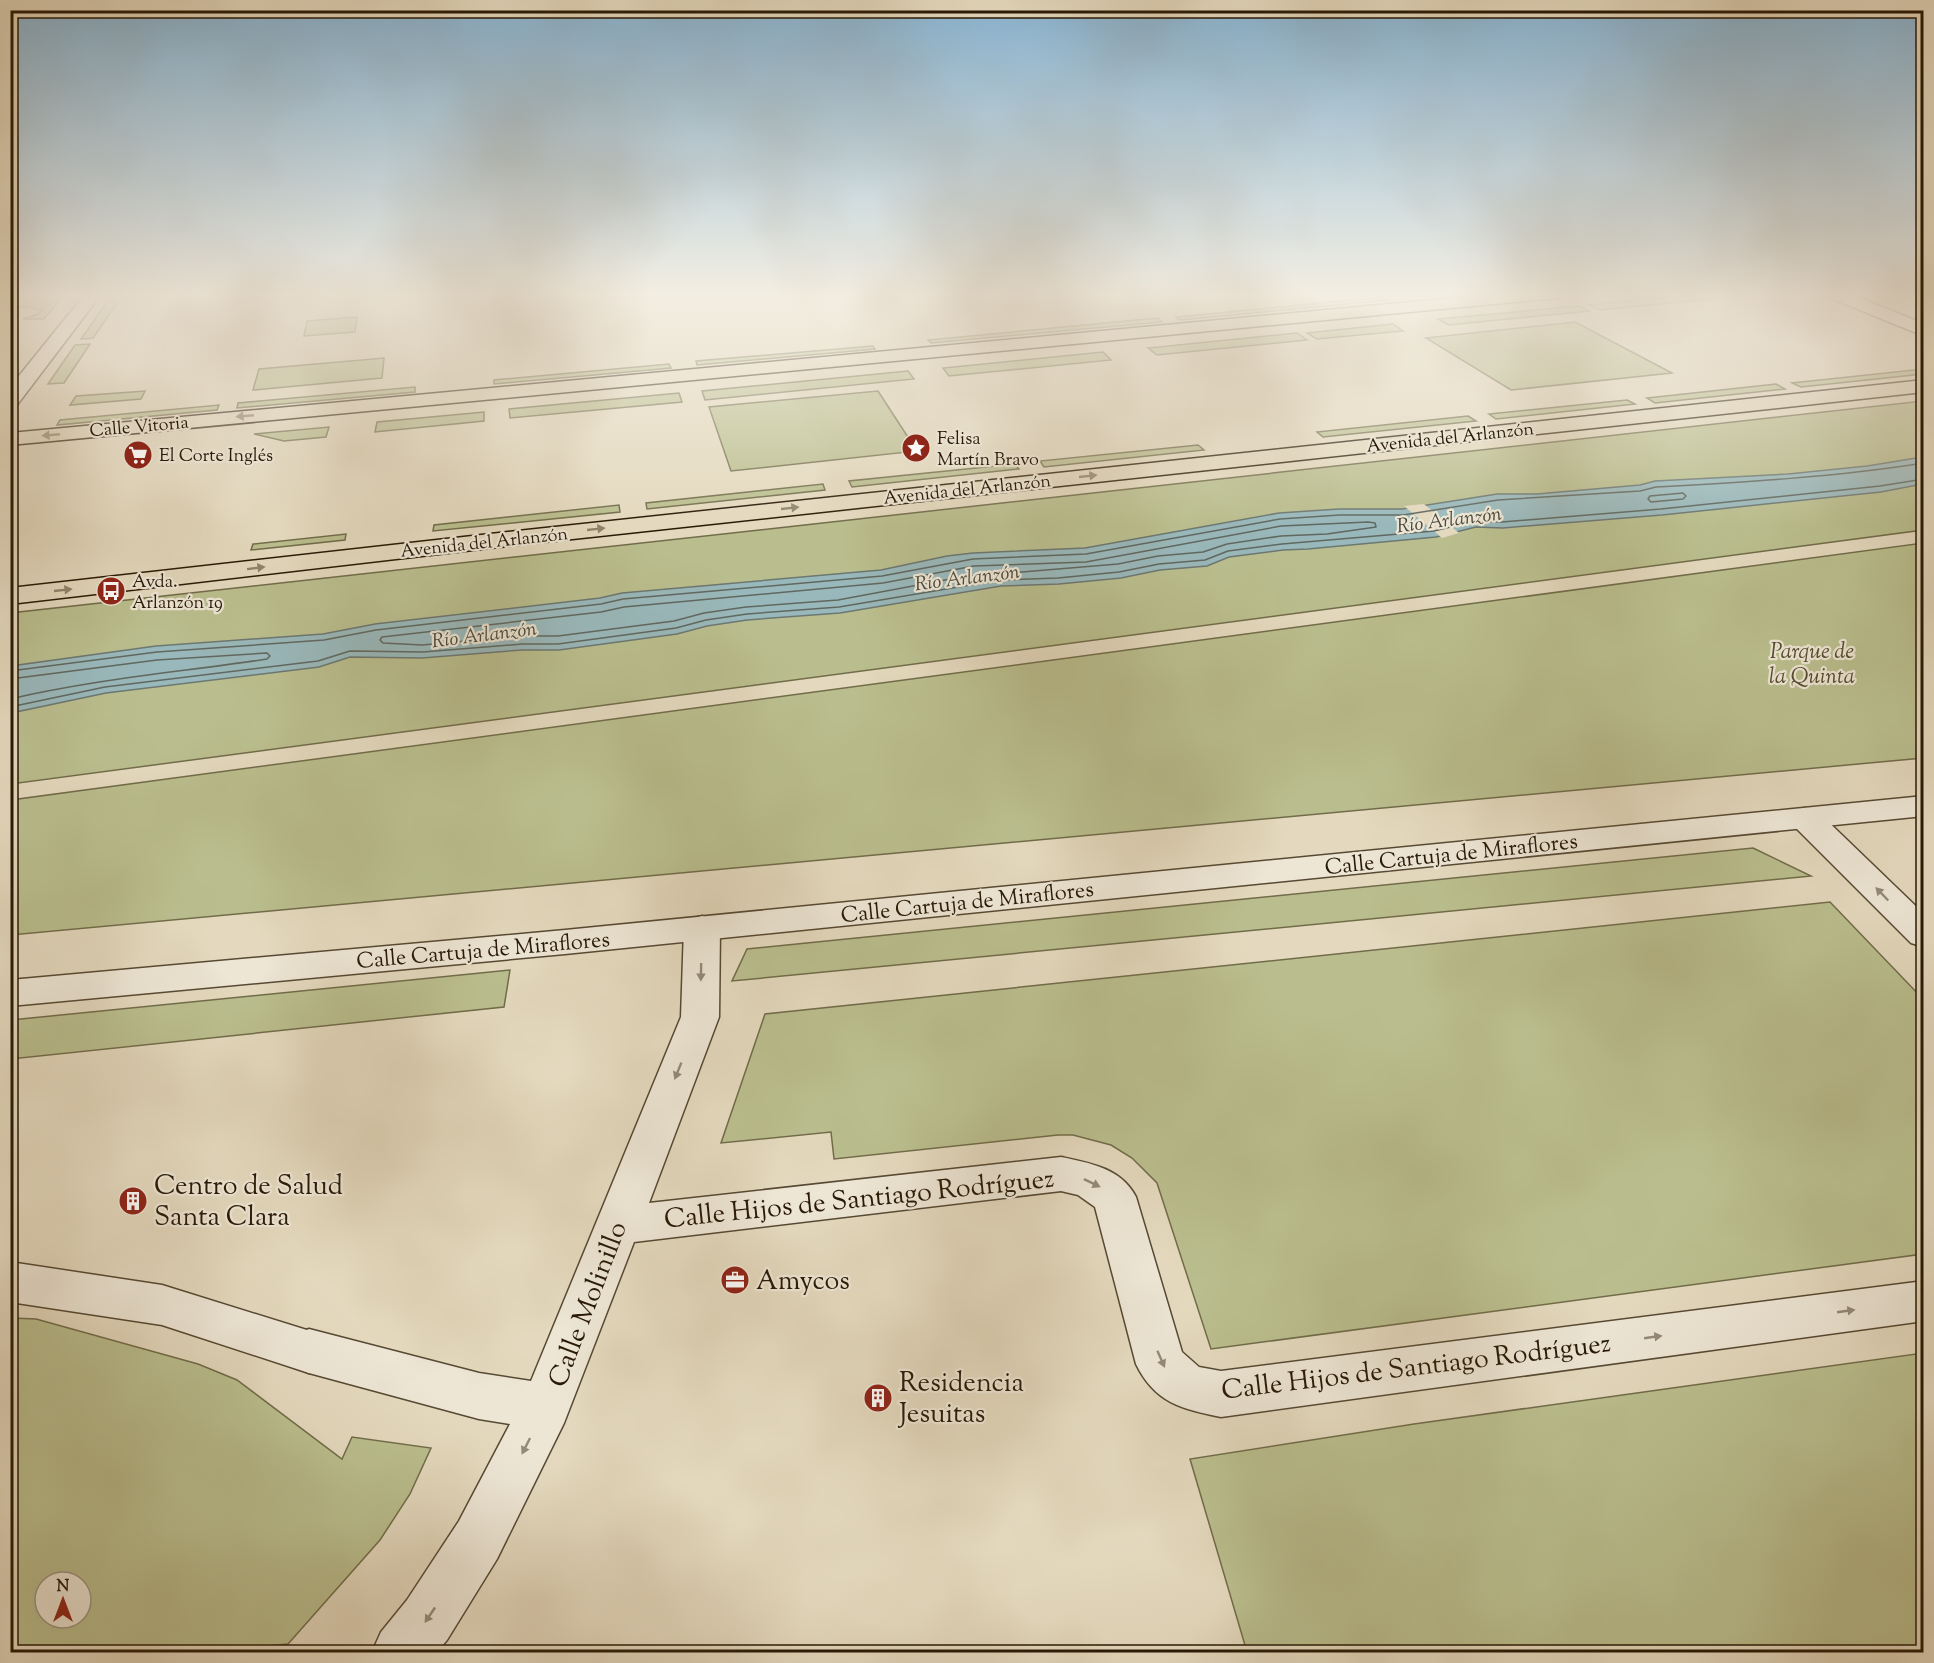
<svg xmlns="http://www.w3.org/2000/svg" width="1934" height="1663" font-family="'Sorts Mill Goudy',serif">
	<style>
		.green { fill: #babe8e; stroke: #716c4a; stroke-width: 1.5; fill-rule: evenodd }
		.water { fill: #99b8bb; stroke: #6c7872; stroke-width: 1.5 }
		.pier { fill: #e4d9be }
		.lines { fill: none; stroke-linecap: round; stroke-linejoin: round }
		.shore { stroke: #606860; stroke-width: 1.5 }
		.pedestrian-casing { stroke: #574933; stroke-width: 3 }
		.minor-casing { stroke: #574933; stroke-width: 3 }
		.tertiary-casing { stroke: #574933; stroke-width: 3 }
		.trunk-casing { stroke: #281905; stroke-width: 3 }
		.pedestrian { fill: #ede6d5; fill-rule: evenodd }
		.minor { fill: #ede6d5; fill-rule: evenodd }
		.tertiary { fill: #ede6d5; fill-rule: evenodd }
		.trunk { fill: #e4d9be; fill-rule: evenodd }
		.oneway { fill: #8f836b }
		.oneway2 { fill: #948a77 }
		.labels { text-anchor: middle; stroke-width: 4.5; stroke-linejoin: round; paint-order: stroke }
		.far-street-label { font-size: 18px; fill: #281905; stroke: #ede6d5 }
		.far-poi-label { font-size: 18px; fill: #281905; stroke: #ede6d5; text-anchor: start }
		.far-water-label { font-size: 20px; font-style: italic; fill: #4a493c; stroke: #ede6d5 }
		.park-label { font-size: 22px; font-style: italic; fill: #544b2e; stroke: #ede6d5 }
		.street-label { font-size: 22px; fill: #281905; stroke: #ede6d5 }
		.near-poi-label { font-size: 27px; fill: #281905; stroke: #ede6d5; text-anchor: start }
		.near-street-label { font-size: 27px; fill: #281905; stroke: #ede6d5 }
	</style>
	<rect width="100%" height="100%" fill="#e4d9be"/>
	<filter id="stains"><feTurbulence type="fractalNoise" baseFrequency=".00333" numOctaves="4"/><feColorMatrix values="0 0 0 0 .2 0 0 0 0 .09 0 0 0 0 .02 0 0 0 .5 -.17"/></filter>
	<radialGradient id="worn" r=".72"><stop offset=".6" stop-color="#630" stop-opacity="0"/><stop offset="1" stop-color="#630" stop-opacity=".3"/></radialGradient>
	<g class="green">
		<path d="M10 293H66L44 319H23L38 314 41 310 28 307H11Z"/>
		<path d="M1700 294 1712 299 1600 310 1589 305Z"/>
		<path d="M1383 297 1388 300 1180 320 1176 317Z"/>
		<path d="M107 302H118L93 338 81 339Z"/>
		<path d="M1579 306 1589 311 1449 325 1438 319Z"/>
		<path d="M357 317 355 332 304 336 307 321Z"/>
		<path d="M1158 318 1162 322 931 343 928 340Z"/>
		<path d="M1575 322 1672 373 1511 390 1426 338Z"/>
		<path d="M1393 324 1403 331 1317 339 1307 333Z"/>
		<path d="M1297 333 1307 340 1157 355 1148 348Z"/>
		<path d="M90 344 64 383 48 384 75 345Z"/>
		<path d="M873 346 875 349 697 365 696 361Z"/>
		<path d="M1103 352 1111 360 949 376 943 368Z"/>
		<path d="M384 358 382 378 253 390 259 369Z"/>
		<path d="M669 364 671 368 494 384V380Z"/>
		<path d="M1923 369V374L1801 387 1792 383Z"/>
		<path d="M908 371 914 379 705 400 702 391Z"/>
		<path d="M1776 384 1785 389 1655 403 1647 398Z"/>
		<path d="M415 387V392L237 408 238 403Z"/>
		<path d="M145 391 141 399 70 405 76 396Z"/>
		<path d="M878 391 917 451 731 471 709 407Z"/>
		<path d="M679 393 682 402 510 418 509 409Z"/>
		<path d="M1627 400 1635 404 1496 419 1489 414Z"/>
		<path d="M1923 401V530L11 784 10 613Z"/>
		<path d="M219 405 217 410 57 425 60 420Z"/>
		<path d="M484 412V421L375 432 377 422Z"/>
		<path d="M1468 416 1476 421 1323 437 1317 432Z"/>
		<path d="M329 427 326 437 284 441 254 434Z"/>
		<path d="M1198 445 1204 450 1044 467 1040 461Z"/>
		<path d="M1015 464 1019 469 852 487 849 481Z"/>
		<path d="M823 484 825 490 647 509 646 503Z"/>
		<path d="M619 505 620 512 433 531 434 525Z"/>
		<path d="M346 534 345 540 251 550 253 544Z"/>
		<path d="M1923 543V758L11 935V800Z"/>
		<path d="M1753 848 1811 876 732 981 747 949Z"/>
		<path d="M1830 902 1923 999V1254L1211 1349 1157 1183 1132 1158 1111 1145 1073 1135H1058L834 1159 831 1132 721 1143 765 1014Z"/>
		<path d="M510 970 504 1007 11 1059V1020Z"/>
		<path d="M11 1318 36 1319 198 1364 237 1380 342 1459 352 1437 431 1448 410 1494 380 1540 288 1644 203 1652H11ZM45 1582H81V1618H45Z"/>
		<path d="M1923 1353V1652H1247L1190 1459 1414 1424Z"/>
	</g>
	<path class="water" d="M1923 457V484L1881 492 1662 515 1503 528 1476 527 1436 537 1308 549 1283 550 1229 557 1207 566 1160 570 1121 578 1059 584 1001 586 840 613 747 620 707 626 677 634 559 650H522L422 658 350 657 319 667 106 693 11 713V666L156 646 323 634 375 624 600 598 622 593 881 570 947 556 973 553 1085 548 1279 513 1339 509H1402L1497 494H1537L1640 485 1655 481 1788 474 1867 466Z"/>
	<path class="pier" d="M1424 504 1459 533 1442 538 1404 506Z"/>
	<g class="lines">
		<g class="shore">
			<path d="M1683 493 1686 496 1683 499 1651 502 1648 499 1650 496Z"/>
			<path d="M1368 522 1375 523 1376 527 1327 534 1281 536 1227 544 1203 552 1158 556 1118 564 961 577 838 600 746 607 704 613 674 621 558 636H522L422 645 383 643 380 640 382 637 601 612 624 607 883 583 974 566 1086 562 1281 526Z"/>
			<path d="M10 671 157 652 324 640 376 630 601 604 623 599 882 576 973 559 1086 554 1280 519 1340 515H1403L1498 500 1640 491 1656 487C1746 482 1835 477 1924 463"/>
			<path d="M10 679 157 660 267 653 270 656 267 659C181 672 95 679 10 699"/>
			<path d="M10 707 105 687 318 661 350 651 423 652 522 644H558L676 628 706 620 747 614 839 607 1000 580 1058 578 1119 572 1159 564 1205 560 1228 551 1282 544 1434 531 1475 521 1502 522 1661 509 1880 486 1924 479"/>
		</g>
		<g class="pedestrian-casing">
			<path id="pedestrian" d="M10 1262 162 1285 326 1336 333 1351 326 1366 309 1373 162 1325 10 1302Z"/>
		</g>
		<g class="minor-casing">
			<g id="minor">
				<path d="M86 293H102L17 405 10 407V387Z"/>
				<path d="M1826 293H1848L1924 324V336L1828 297Z"/>
				<path d="M1805 808 1817 811 1924 914V947L1911 943 1793 825 1789 818 1793 811Z"/>
				<path d="M702 916 715 920 720 928 719 1017 649 1203 1061 1157C1090 1163 1121 1168 1136 1197L1182 1352 1199 1367 1221 1371 1924 1281V1321L1221 1417C1182 1409 1155 1403 1136 1364L1095 1207 1078 1195 1061 1191 634 1242 564 1423 497 1559 447 1640 437 1652H372L381 1632 407 1600 459 1521 510 1424 479 1419 309 1373 292 1366 285 1351 292 1336 309 1329 479 1373 531 1381 681 1017 684 928 689 920Z"/>
			</g>
		</g>
		<g class="tertiary-casing">
			<path id="tertiary" d="M1924 796V816L565 954 10 1006V980L565 930Z"/>
		</g>
		<g class="trunk-casing">
			<g id="trunk">
				<path d="M1507 293H1565L1557 298 10 445V433Z"/>
				<path d="M1924 380V392L508 546 10 604V588L508 532Z"/>
			</g>
		</g>
		<use href="#pedestrian" class="pedestrian"/>
		<use href="#minor" class="minor"/>
		<use href="#tertiary" class="tertiary"/>
		<use href="#trunk" class="trunk"/>
	</g>
	<defs><path id="oneway-solid" d="M-6-.8H1V-3.2L6.5 0L1 3.2V.8H-6Z" transform="scale(1.5)"/></defs>
	<g class="oneway">
		<use href="#oneway-solid" transform="translate(245 416) rotate(175)"/>
		<use href="#oneway-solid" transform="translate(51 435) rotate(175)"/>
		<use href="#oneway-solid" transform="translate(1088 476) rotate(-6)"/>
		<use href="#oneway-solid" transform="translate(790 508) rotate(-6)"/>
		<use href="#oneway-solid" transform="translate(596 529) rotate(-6)"/>
		<use href="#oneway-solid" transform="translate(256 568) rotate(-7)"/>
		<use href="#oneway-solid" transform="translate(63 590) rotate(-6)"/>
	</g>
	<g class="oneway2">
		<use href="#oneway-solid" transform="translate(1882 894) rotate(-134)"/>
		<use href="#oneway-solid" transform="translate(701 972) rotate(91)"/>
		<use href="#oneway-solid" transform="translate(678 1071) rotate(112)"/>
		<use href="#oneway-solid" transform="translate(1092 1183) rotate(26)"/>
		<use href="#oneway-solid" transform="translate(1846 1311) rotate(-8)"/>
		<use href="#oneway-solid" transform="translate(1653 1337) rotate(-8)"/>
		<use href="#oneway-solid" transform="translate(1161 1359) rotate(66)"/>
		<use href="#oneway-solid" transform="translate(526 1446) rotate(117)"/>
		<use href="#oneway-solid" transform="translate(430 1615) rotate(124)"/>
	</g>
	<linearGradient id="sky" x2="0" y2="1"><stop stop-color="#88b6d6"/><stop offset="0.56" stop-color="#f3eee2"/><stop offset="1" stop-color="#f3eee2" stop-opacity="0"/></linearGradient>
	<rect width="1934" height="526" fill="url(#sky)"/>
	<defs>
		<g id="sight-disc" transform="scale(1.5)"><circle r="9.5" fill="#8f2418" stroke="#ede6d5"/><path d="M0-6L1.8-2.2L6-1.7L2.9 1.2L3.7 5.4L0 3.3L-3.7 5.4L-2.9 1.2L-6-1.7L-1.8-2.2Z" fill="#fff"/></g>
		<g id="supermarket-disc" transform="scale(1.5)"><circle r="9.5" fill="#8f2418" stroke="#ede6d5"/><path d="M-6-5.5h2.5l.6 2H6L4.5 2H-2.5L-4.4-4H-6ZM-1.5 3.2a1.3 1.3 0 1 0 .1 0ZM3 3.2a1.3 1.3 0 1 0 .1 0Z" fill="#fff"/></g>
		<g id="bus-disc" transform="scale(1.5)"><circle r="9.5" fill="#8f2418" stroke="#ede6d5"/><path d="M-5-6H5V4H4V6H2V4H-2V6H-4V4H-5ZM-3.5-4V0h7V-4ZM-3.5 1.2v1.5H-2V1.2ZM2 1.2v1.5H3.5V1.2Z" fill="#fff"/></g>
		<g id="building-disc" transform="scale(1.5)"><circle r="9.5" fill="#8f2418" stroke="#ede6d5"/><path d="M-4-6H4V6H1V3H-1V6H-4ZM-2.5-4.3h1.7v1.8h-1.7ZM.8-4.3h1.7v1.8H.8ZM-2.5-1h1.7V.8h-1.7ZM.8-1h1.7V.8H.8Z" fill="#fff"/></g>
		<g id="office-disc" transform="scale(1.5)"><circle r="9.5" fill="#8f2418" stroke="#ede6d5"/><path d="M-6-3h4V-5.5h4V-3h4V5H-6ZM-1-4.5V-3h2v-1.5ZM-6 0V1H6V0Z" fill="#fff"/></g>
	</defs>
	<g fill-rule="evenodd">
		<use href="#sight-disc" x="916" y="448"/>
		<use href="#supermarket-disc" x="138" y="455"/>
		<use href="#bus-disc" x="111" y="591"/>
		<use href="#building-disc" x="133" y="1201"/>
		<use href="#office-disc" x="735" y="1280"/>
		<use href="#building-disc" x="878" y="1398"/>
	</g>
	<g class="labels">
		<g class="far-street-label">
			<text transform="translate(139 426) rotate(-5)" y="6">Calle Vitoria</text>
			<text transform="translate(1450 437) rotate(-6)" y="6">Avenida del Arlanzón</text>
			<text transform="translate(967 489) rotate(-6)" y="6">Avenida del Arlanzón</text>
			<text transform="translate(484 542) rotate(-6)" y="6">Avenida del Arlanzón</text>
		</g>
		<g class="far-poi-label">
			<text x="937" y="444">Felisa<tspan x="937" dy="21">Martín Bravo</tspan></text>
			<text x="159" y="461">El Corte Inglés</text>
			<text x="132" y="587">Avda.<tspan x="132" dy="21">Arlanzón 19</tspan></text>
		</g>
		<g class="far-water-label">
			<text transform="translate(1449 519) rotate(-7)" y="7">Río Arlanzón</text>
			<text transform="translate(967 577) rotate(-7)" y="7">Río Arlanzón</text>
			<text transform="translate(484 634) rotate(-7)" y="7">Río Arlanzón</text>
		</g>
		<g class="park-label">
			<text x="1812" y="658">Parque de<tspan x="1812" dy="25">la Quinta</tspan></text>
		</g>
		<g class="street-label">
			<text transform="translate(1451 853) rotate(-6)" y="8">Calle Cartuja de Miraflores</text>
			<text transform="translate(967 901) rotate(-6)" y="8">Calle Cartuja de Miraflores</text>
			<text transform="translate(483 949) rotate(-5)" y="8">Calle Cartuja de Miraflores</text>
		</g>
		<g class="near-poi-label">
			<text x="154" y="1194">Centro de Salud<tspan x="154" dy="31">Santa Clara</tspan></text>
			<text x="756" y="1289">Amycos</text>
			<text x="899" y="1391">Residencia<tspan x="899" dy="31">Jesuitas</tspan></text>
		</g>
		<g class="near-street-label">
			<text transform="translate(859 1198) rotate(-6)" y="9">Calle Hijos de Santiago Rodríguez</text>
			<text transform="translate(587 1304) rotate(-69)" y="9">Calle Molinillo</text>
			<text transform="translate(1416 1366) rotate(-7)" y="9">Calle Hijos de Santiago Rodríguez</text>
		</g>
	</g>
	<rect width="1934" height="1663" fill="none" stroke="#e4d9be" stroke-width="36"/>
	<rect x="12" y="12" width="1910" height="1639" fill="none" stroke="#281905" stroke-width="3"/>
	<rect x="18" y="18" width="1898" height="1627" fill="none" stroke="#281905" stroke-width="1.5"/>
	<g transform="translate(63 1600)"><circle r="28" fill="#ede6d5" stroke="#9e9482" stroke-width="1.5"/>
	<path d="M0-4.5L10 22L0 15L-10 22Z" fill="#8f2418"/>
	<text y="-9" font-size="16" font-weight="bold" text-anchor="middle" fill="#281905">N</text>
	</g>
	<rect width="100%" height="100%" filter="url(#stains)"/>
	<rect width="100%" height="100%" fill="url(#worn)"/>
</svg>
